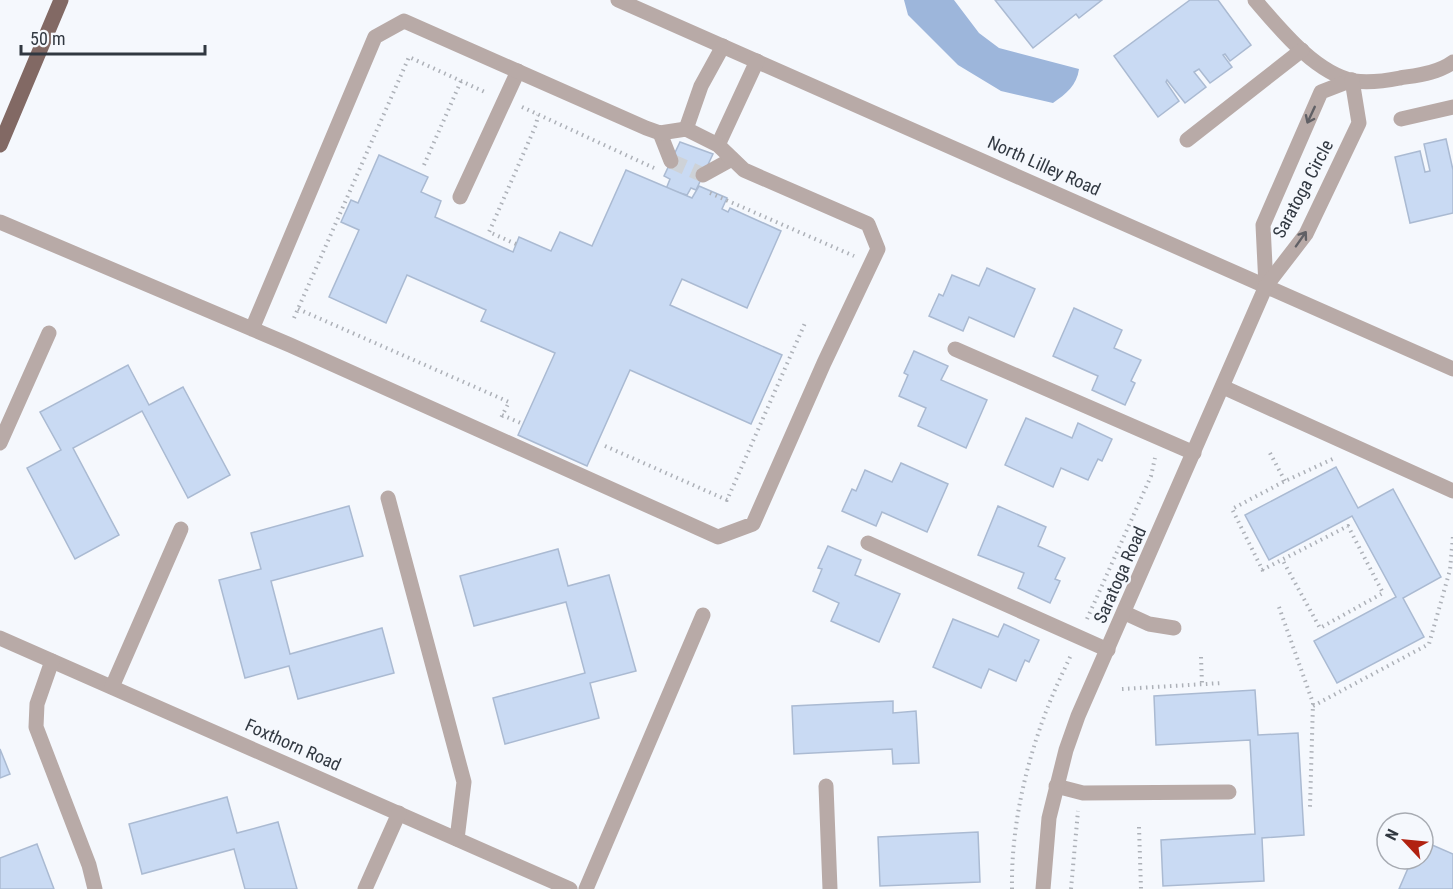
<svg xmlns="http://www.w3.org/2000/svg" width="1453" height="889" font-family="'Roboto Condensed',sans-serif">
	<style>
		.water { fill: #9db6db }
		.building { fill: #c9daf3; stroke: #aabad2; stroke-width: 1.5 }
		.lines { fill: none; stroke-linecap: round; stroke-linejoin: round }
		.minor-tunnel { stroke: #ced2d7; stroke-width: 15; stroke-dasharray: 15 8; stroke-linecap: butt }
		.path { stroke: #adb1b8; stroke-width: 4; stroke-dasharray: 1.5 4.5; stroke-linecap: butt }
		.minor { stroke: #b8aaa7; stroke-width: 15 }
		.major { stroke: #826964; stroke-width: 15 }
		.oneway { stroke: #606065 }
		.labels { text-anchor: middle; stroke-width: 5; stroke-linejoin: round; paint-order: stroke }
		.street-label { font-size: 18px; fill: #313841; stroke: #f5f8fd }
	</style>
	<rect width="100%" height="100%" fill="#f5f8fd"/>
	<path class="water" d="M904 0H954L979 33 999 48 1079 69C1077 85 1066 94 1053 103L1001 91 958 65 908 15Z"/>
	<g class="building">
		<path d="M995 0H1102L1079 18 1076 14 1033 48Z"/>
		<path d="M1190 0H1218L1251 45 1230 61 1225 54 1223 55 1232 67 1210 83 1199 69 1194 72 1206 87 1185 103 1167 80 1166 82 1179 101 1158 117 1114 56Z"/>
		<path d="M1446 139 1453 170V213L1410 223 1395 157 1420 151 1425 172 1430 171 1424 144Z"/>
		<path d="M680 142 713 154 696 190 691 188 687 195 666 189 670 179 664 176Z"/>
		<path d="M379 155 428 177 421 192 441 201 435 217 513 252 519 237 551 251 560 232 592 246 626 170 692 198 699 186 727 198 722 209 728 212 730 208 781 231 747 308 682 279 670 305 782 355 751 424 630 370 587 466 518 435 555 353 481 321 486 310 407 275 386 323 329 297 359 230 341 222 351 200 358 203Z"/>
		<path d="M987 268 1035 289 1014 337 969 317 963 331 929 316 939 294 943 296 952 275 979 286Z"/>
		<path d="M1074 308 1122 330 1114 348 1141 360 1131 381 1135 383 1125 405 1092 390 1098 376 1053 356Z"/>
		<path d="M914 351 948 366 941 380 987 400 966 448 918 426 926 408 899 396 908 375 904 373Z"/>
		<path d="M128 365 149 405 183 387 230 475 188 498 142 411 73 448 119 535 75 559 27 468 61 450 40 412Z"/>
		<path d="M1026 418 1072 438 1078 423 1112 439 1102 461 1098 459 1088 480 1061 468 1053 487 1005 465Z"/>
		<path d="M901 463 948 484 927 532 882 512 876 526 842 511 852 489 856 491 865 470 892 482Z"/>
		<path d="M1336 467 1358 508 1393 489 1441 577 1403 598 1424 637 1337 683 1314 641 1396 597 1352 516 1269 560 1245 515Z"/>
		<path d="M349 506 363 556 271 581 290 654 382 628 394 673 298 699 289 666 245 678 219 580 261 569 251 533Z"/>
		<path d="M998 506 1046 527 1038 546 1065 558 1055 579 1060 581 1050 603 1018 588 1024 573 978 555Z"/>
		<path d="M828 546 861 560 855 575 900 594 879 642 831 621 839 603 813 591 822 569 818 568Z"/>
		<path d="M558 549 568 586 609 575 636 671 590 683 599 718 505 744 493 698 585 673 566 602 474 626 460 576Z"/>
		<path d="M953 619 998 637 1004 624 1039 640 1029 662 1025 660 1016 681 989 669 981 688 933 667Z"/>
		<path d="M1255 690 1258 735 1298 733 1304 835 1262 838 1264 881 1163 886 1161 840 1255 834 1250 740 1156 745 1154 696Z"/>
		<path d="M893 701V713L916 711 919 763 893 764 892 749 794 754 792 706Z"/>
		<path d="M0 749 10 774 0 778Z"/>
		<path d="M227 797 237 833 278 822 297 889H245L234 849 142 874 129 824Z"/>
		<path d="M978 832 980 882 880 886 878 837Z"/>
		<path d="M1423 841 1453 854V889H1399L1412 859H1423Z"/>
		<path d="M37 844 54 889H0V858Z"/>
	</g>
	<g class="lines">
		<path class="minor-tunnel" d="M671 161 703 175"/>
		<g class="path">
			<path d="M522 107 654 168"/>
			<path d="M424 165 461 81"/>
			<path d="M710 193 854 256"/>
			<path d="M516 244 489 232 536 125 538 115"/>
			<path d="M298 309 509 402 501 418"/>
			<path d="M294 318 409 57 487 93"/>
			<path d="M502 415 523 424"/>
			<path d="M605 446 727 500 805 323"/>
			<path d="M1270 453 1285 481"/>
			<path d="M1262 570 1348 526 1383 593 1320 628 1282 559"/>
			<path d="M1263 571 1232 509 1285 481 1335 458"/>
			<path d="M1279 607 1313 703 1310 807"/>
			<path d="M1087 619 1151 476 1155 458"/>
			<path d="M1201 657 1202 684"/>
			<path d="M1122 689 1222 683"/>
			<path d="M1313 706 1429 644 1450 570 1453 536"/>
			<path d="M1139 827 1141 889"/>
			<path d="M1012 889C1011 831 1024 771 1044 717 1052 695 1062 674 1072 653"/>
			<path d="M1071 889 1078 811"/>
		</g>
		<g class="minor">
			<path d="M618 0 1453 369"/>
			<path d="M1255 0C1280 29 1315 73 1354 81 1370 83 1385 81 1400 78 1418 75 1438 73 1453 62"/>
			<path d="M1401 119 1453 107"/>
			<path d="M686 129 701 86 723 46"/>
			<path d="M660 133 671 161"/>
			<path d="M1187 140 1302 50"/>
			<path d="M718 145 757 61"/>
			<path d="M703 175 732 159"/>
			<path d="M460 197 518 71"/>
			<path d="M0 222 290 345 718 537 753 524 824 363 878 249 868 224 744 170 718 145 686 129 660 133 646 128 404 21 375 37 252 329"/>
			<path d="M1266 286 1263 225 1321 92 1352 80"/>
			<path d="M955 349 1194 453"/>
			<path d="M1223 387 1453 491"/>
			<path d="M0 443 49 333"/>
			<path d="M388 498 464 782 457 839"/>
			<path d="M868 543 1108 650"/>
			<path d="M1125 613 1149 624 1174 628"/>
			<path d="M0 638 570 889"/>
			<path d="M52 661 37 704 36 727 89 865 95 889"/>
			<path d="M112 687 181 529"/>
			<path d="M826 786 830 889"/>
			<path d="M1056 786 1083 793 1229 792"/>
			<path d="M365 889 399 813"/>
			<path d="M586 889 703 615"/>
			<path d="M1043 889 1049 818 1066 750 1078 716 1266 286 1306 234 1359 123 1352 80"/>
		</g>
		<path class="major" d="M0 145 61 0"/>
	</g>
	<defs><path id="oneway-shaft" d="M-6 0H5M1.5-3L5.5 0L1.5 3" fill="none" stroke-width="1.6" stroke-linecap="round" stroke-linejoin="round" transform="scale(1.5)"/></defs>
	<g class="oneway">
		<use href="#oneway-shaft" transform="translate(1311 115) rotate(115)"/>
		<use href="#oneway-shaft" transform="translate(1301 239) rotate(-55)"/>
	</g>
	<g class="labels">
		<g class="street-label">
			<text transform="translate(1044 166) rotate(24)" y="6">North Lilley Road</text>
			<text transform="translate(1303 189) rotate(-62)" y="6">Saratoga Circle</text>
			<text transform="translate(1120 575) rotate(-66)" y="6">Saratoga Road</text>
			<text transform="translate(293 745) rotate(24)" y="6">Foxthorn Road</text>
		</g>
	</g>
	<g transform="translate(1405 841) rotate(296)"><circle r="28" fill="#f5f8fd" stroke="#a7abb2" stroke-width="1.5"/>
	<path d="M0-4.5L10 22L0 15L-10 22Z" fill="#b12211"/>
	<text y="-9" font-size="16" font-weight="bold" text-anchor="middle" fill="#313841">N</text>
	</g>
	<path d="M21 45v9h184v-9" fill="none" stroke="#313841" stroke-width="3"/>
	<text x="30" y="45" font-size="18" fill="#313841" stroke="#f5f8fd" stroke-width="4.5" paint-order="stroke">50 m</text>
</svg>
